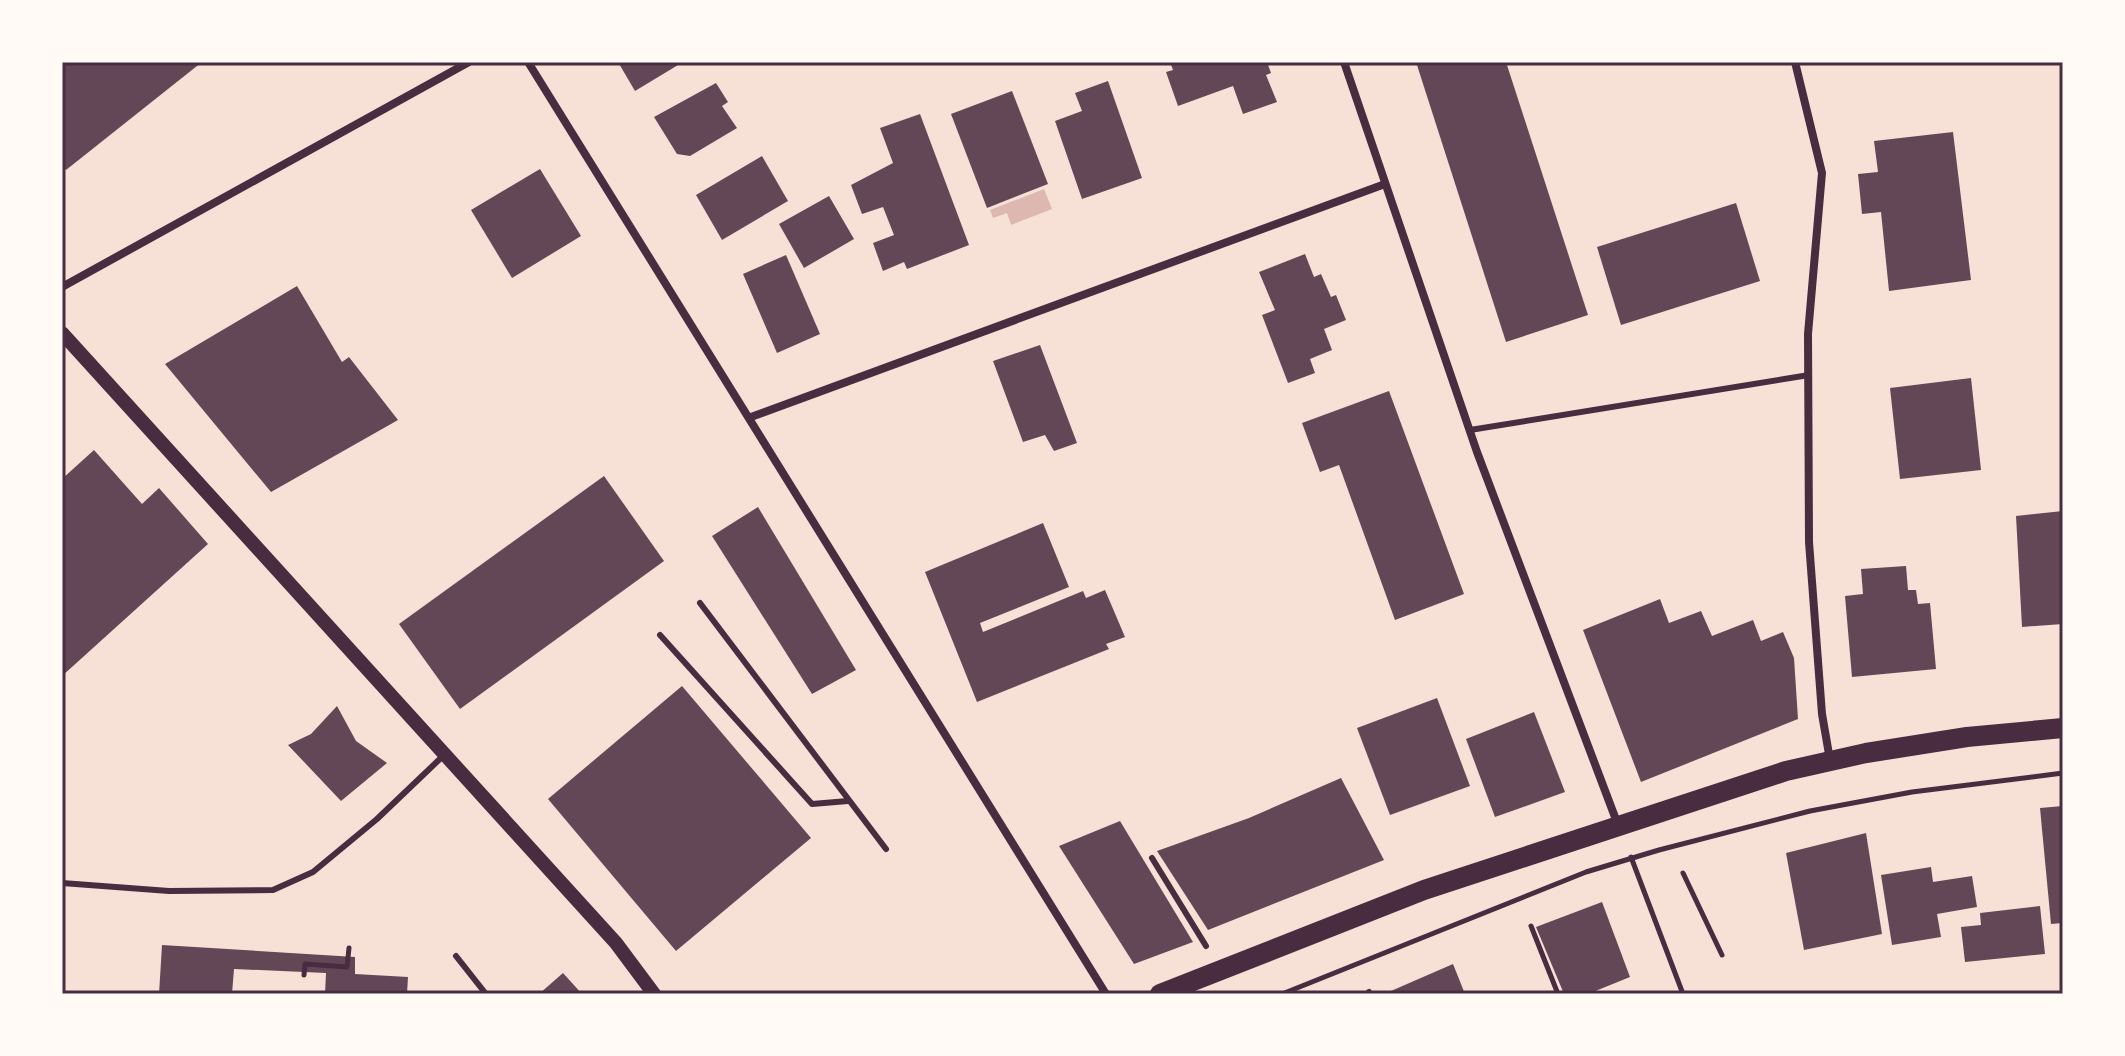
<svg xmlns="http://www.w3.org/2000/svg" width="2125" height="1056" font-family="'PT Sans',sans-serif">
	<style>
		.water { fill: #dcb8b0 }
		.building { fill: #644757 }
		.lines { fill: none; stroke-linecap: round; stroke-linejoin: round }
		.path { stroke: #4a2c40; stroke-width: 5 }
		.service { stroke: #4a2c40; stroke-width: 6 }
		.minor { stroke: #4a2c40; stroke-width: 8 }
		.tertiary { stroke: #4a2c40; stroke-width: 14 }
		.primary { stroke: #4a2c40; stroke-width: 20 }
		.neatline { fill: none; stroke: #4a2c40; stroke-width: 3 }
	</style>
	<rect width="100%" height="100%" fill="#f7e1d7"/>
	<path class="water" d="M1044 189 1052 209 1011 225 1007 213 993 218 990 210Z"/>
	<g class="building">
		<path d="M62 62H202L66 170 62 164Z"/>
		<path d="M618 62H683L635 91Z"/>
		<path d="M1170 62H1267L1271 73 1266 75 1277 102 1243 114 1233 86 1178 106 1166 72 1173 70Z"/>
		<path d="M1416 62H1506L1588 315 1506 342Z"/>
		<path d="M1108 81 1142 178 1082 199 1055 121 1082 111 1075 93Z"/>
		<path d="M716 83 728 102 722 106 737 128 690 156 677 154 654 117Z"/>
		<path d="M1012 91 1048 184 987 208 951 114Z"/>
		<path d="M920 114 969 245 907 269 904 262 883 271 873 243 894 235 883 207 862 214 851 185 893 163 880 128Z"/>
		<path d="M1953 132 1971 280 1889 291 1881 212 1862 214 1858 174 1878 172 1874 141Z"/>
		<path d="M762 156 788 201 722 240 696 195Z"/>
		<path d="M540 169 581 236 512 278 471 210Z"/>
		<path d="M829 196 854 239 804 268 779 224Z"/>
		<path d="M1736 203 1760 281 1621 325 1597 247Z"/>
		<path d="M1305 254 1314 277 1321 274 1331 297 1336 295 1346 320 1324 329 1332 350 1310 359 1315 373 1288 383 1262 315 1275 310 1259 272Z"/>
		<path d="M786 255 820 334 777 353 743 274Z"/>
		<path d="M297 286 342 362 349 357 398 420 271 492 165 364Z"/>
		<path d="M1040 345 1077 443 1054 451 1045 435 1023 442 993 361Z"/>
		<path d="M1971 378 1981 470 1900 479 1890 388Z"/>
		<path d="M1389 391 1464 594 1395 620 1339 465 1320 472 1302 423Z"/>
		<path d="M94 450 142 504 159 488 208 544 62 676V479Z"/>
		<path d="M604 476 664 561 460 709 399 624Z"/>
		<path d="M758 507 856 670 812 694 712 536Z"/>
		<path d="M2063 511V624L2022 627 2016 516Z"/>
		<path d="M1043 523 1069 587 980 623 983 632 1083 591 1086 598 1105 590 1125 637 1106 644 1109 649 977 702 925 572Z"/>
		<path d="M1906 566 1908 590H1916L1918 604 1930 603 1936 669 1852 677 1845 596 1863 594 1861 569Z"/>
		<path d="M1660 599 1669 623 1701 611 1712 636 1753 620 1761 641 1783 632 1794 658 1798 719 1641 782 1583 630Z"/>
		<path d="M682 686 811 838 676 951 548 799Z"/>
		<path d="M1437 698 1470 786 1390 815 1357 728Z"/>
		<path d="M337 706 356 741 387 763 341 801 288 745 311 734Z"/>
		<path d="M1534 712 1565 792 1495 817 1466 739Z"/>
		<path d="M1341 778 1384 860 1208 930 1157 851 1249 818Z"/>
		<path d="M2063 806V923L2051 924 2040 808Z"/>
		<path d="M1120 821 1193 942 1134 964 1059 846Z"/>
		<path d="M1866 833 1882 934 1804 950 1786 853Z"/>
		<path d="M1931 867 1933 882 1972 876 1977 907 1937 914 1941 937 1892 945 1881 875Z"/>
		<path d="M1602 902 1630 977 1588 994H1564L1536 927Z"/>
		<path d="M2040 906 2045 954 1965 962 1961 927 1981 925 1980 913Z"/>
		<path d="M162 945 355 957V974L408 977 407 994H325L326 973 234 969 232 994H159Z"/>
		<path d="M1453 964 1465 994H1384Z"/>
		<path d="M563 973 582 994H539Z"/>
	</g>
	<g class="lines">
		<g class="path">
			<path d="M1631 857 1683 994"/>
			<path d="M1683 873 1722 955"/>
			<path d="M1531 926 1558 994"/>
			<path d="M304 975 305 964 347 967 349 948"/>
			<path d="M1282 994 1586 872 1659 850 1810 811 1912 792 2063 773"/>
		</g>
		<g class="service">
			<path d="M1470 430 1809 375"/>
			<path d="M700 603 886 849"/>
			<path d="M660 635 812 804 848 801"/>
			<path d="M1152 858 1206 946"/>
			<path d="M62 883 169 891 273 890 313 872 377 819 443 756"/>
			<path d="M456 956 486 994"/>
			<path d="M1369 992 1370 994"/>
		</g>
		<g class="minor">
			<path d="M528 62 1106 994"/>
			<path d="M1344 62 1477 452 1618 825"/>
			<path d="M1795 62 1822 173 1808 334 1809 542 1822 714 1830 760"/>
			<path d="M62 287 469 62"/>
			<path d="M751 417 1385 184"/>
		</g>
		<path class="tertiary" d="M62 333 616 943 654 994"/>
		<path class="primary" d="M1160 994 1424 890 1786 771 1866 753 1967 737 2063 728"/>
	</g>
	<rect width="2125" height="1056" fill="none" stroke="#fffaf5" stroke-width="128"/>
	<rect x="64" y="64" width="1997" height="928" class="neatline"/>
</svg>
